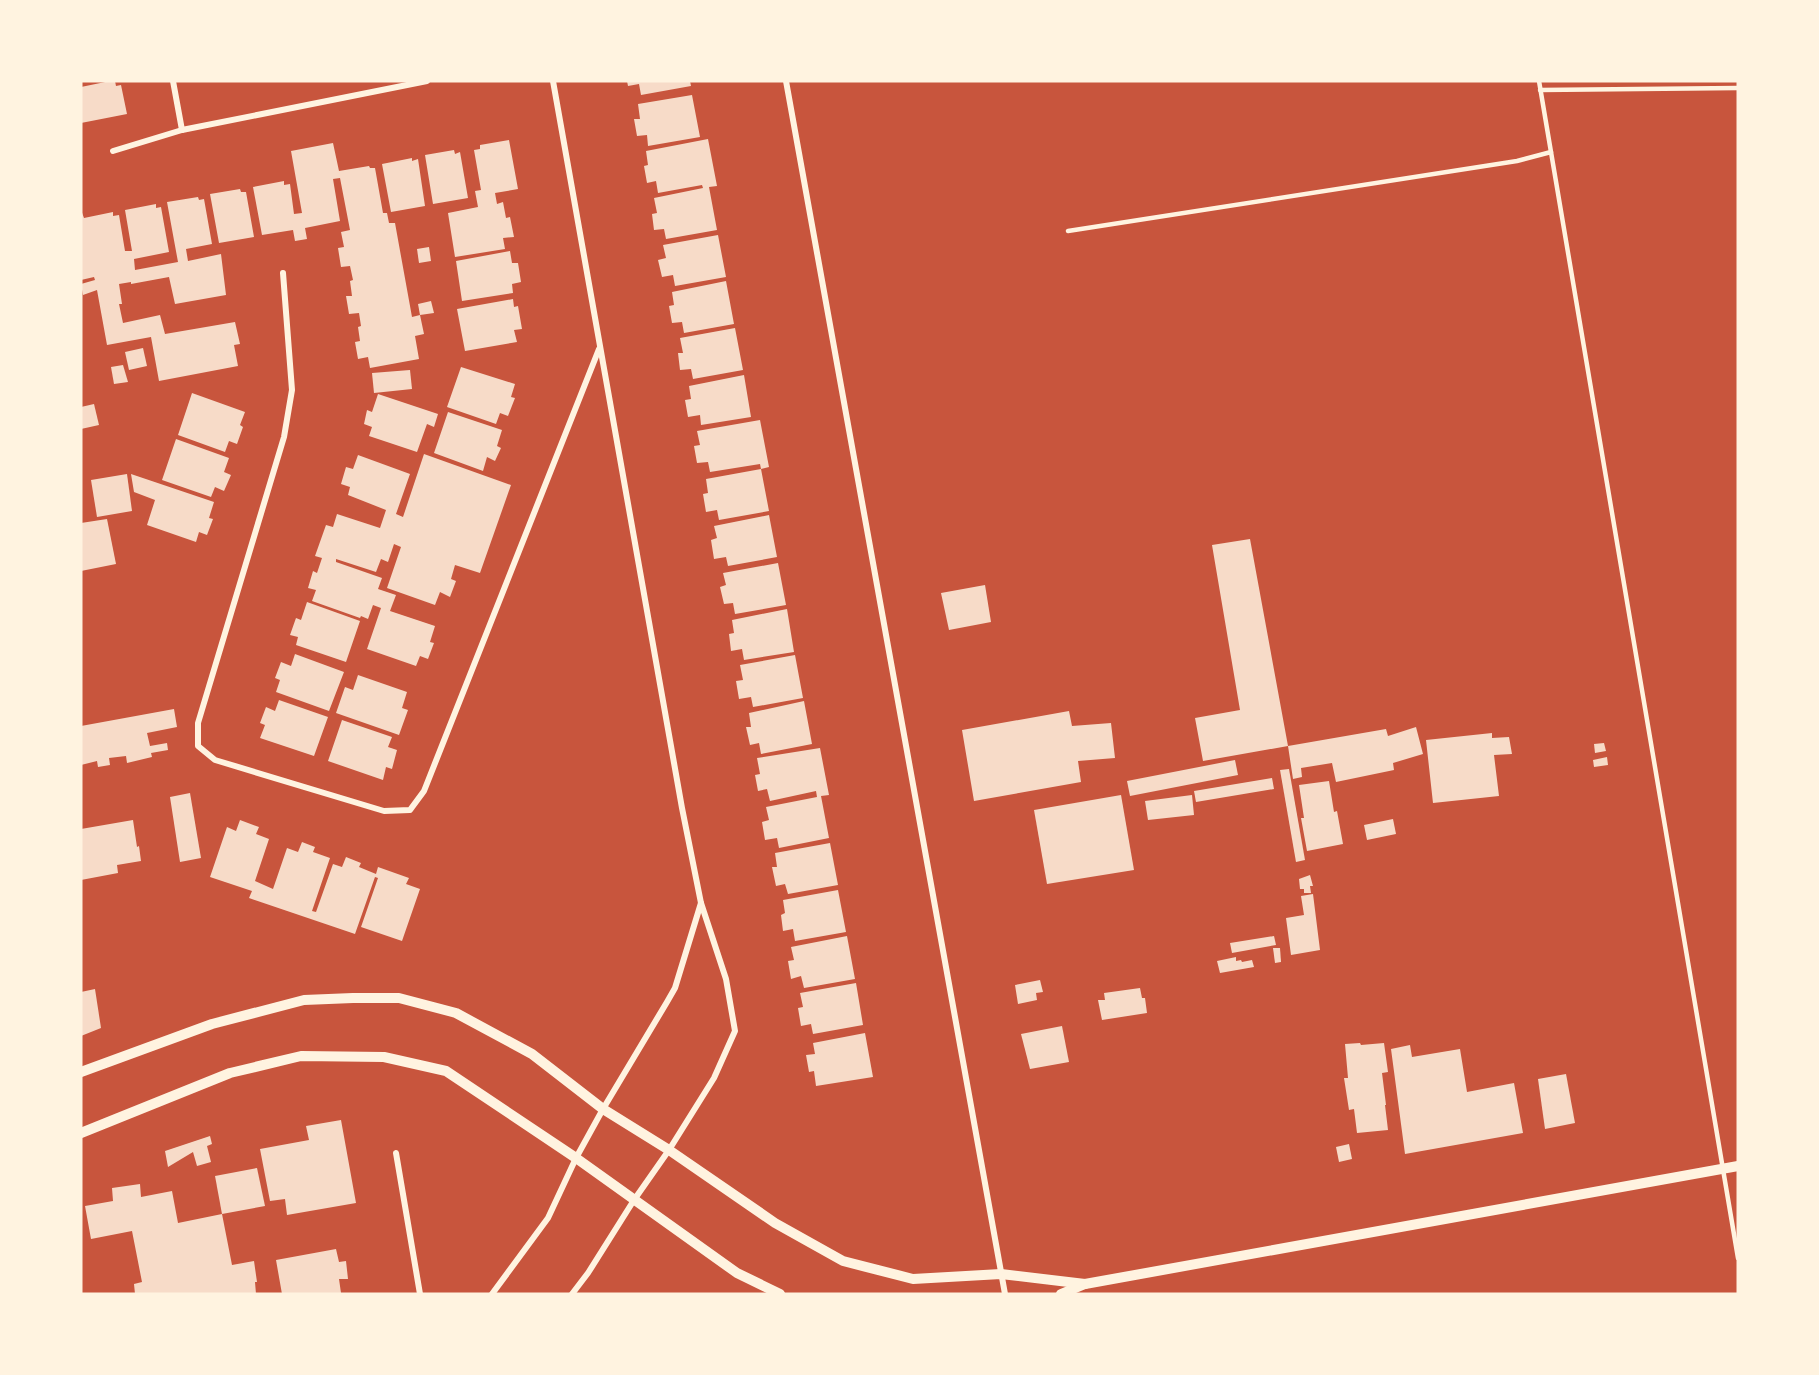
<svg xmlns="http://www.w3.org/2000/svg" width="1819" height="1375" font-family="'Roboto Condensed',sans-serif">
	<style>
		.building { fill: #f7dbc8 }
		.lines { fill: none; stroke-linecap: round; stroke-linejoin: round }
		.service { stroke: #fff3e0; stroke-width: 4.5 }
		.minor { stroke: #fff3e0; stroke-width: 6 }
		.tertiary { stroke: #fff3e0; stroke-width: 10 }
	</style>
	<rect width="100%" height="100%" fill="#c8553d"/>
	<g class="building">
		<path d="M110 81H115L116 86 121 85 127 114 81 123V87Z"/>
		<path d="M627 81H690L691 86 641 95 639 84 628 86Z"/>
		<path d="M692 95 700 137 648 146 647 135 637 136 634 119H640L638 104Z"/>
		<path d="M708 139 717 186 709 187 717 230 666 239 664 229 654 230 652 214 657 213 654 198 703 188 702 185 658 193 656 181 647 183 644 166 648 165 646 151Z"/>
		<path d="M509 140 518 189 495 193 497 204 503 202 506 218 510 217 514 237 503 238 505 249 455 257 448 213 478 207 475 191 481 190 474 150 480 149V145Z"/>
		<path d="M333 143 339 171 369 166 370 168H375L383 213H387L389 223H395L412 317 420 315 424 334 415 336 419 359 370 368 368 357 358 359 355 342 360 341 358 327 361 326 359 313 349 314 346 296H352L350 281 353 280 350 266 341 267 338 248 344 247 341 232 350 230 340 178 333 179 340 221 305 228 307 239 295 241 293 230 262 235 253 187 284 181V185L290 184 294 214 302 213 291 151Z"/>
		<path d="M454 150 455 154 460 152 468 198 433 204 425 155Z"/>
		<path d="M412 158V161L418 159 425 206 391 212 382 164Z"/>
		<path d="M240 189 241 192H246L254 237 219 243 210 194Z"/>
		<path d="M198 197 199 200 204 199 212 244 186 249 188 261 221 254 226 295 175 304 169 277 131 284V282L119 284 122 304H119L123 323 160 315 165 334 235 322 240 344 234 345 238 366 159 381 151 337 107 345 97 290 83 295 81 284 95 280 94 277 81 280V210L84 218 113 212V216L119 215 125 251H132L125 210 156 204V208L161 207 169 252 134 259 135 270 178 262 167 202Z"/>
		<path d="M718 235 726 277 675 286 673 275 662 277 658 260 666 258 663 245Z"/>
		<path d="M429 247 431 261 419 263 417 249Z"/>
		<path d="M510 251 512 263H518L521 282 512 284 513 293 462 301 456 261Z"/>
		<path d="M726 281 734 324 684 333 682 322 672 323 669 306 674 305 672 292Z"/>
		<path d="M513 299 514 307 518 306 522 329 514 330 517 342 465 351 457 309Z"/>
		<path d="M431 301 434 313 420 315 418 304Z"/>
		<path d="M735 328 743 370 693 379 691 369 680 370 678 353H683L680 338Z"/>
		<path d="M143 348 147 366 129 370 125 352Z"/>
		<path d="M123 365 128 382 114 384 111 367Z"/>
		<path d="M461 367 515 384 511 397 515 398 508 416 500 413 496 424 447 407Z"/>
		<path d="M410 370 412 389 374 393 372 373Z"/>
		<path d="M744 375 751 417 701 425 700 415 688 417 685 400 691 399 689 386Z"/>
		<path d="M192 393 245 412 240 425 243 427 237 444 229 441 225 452 178 435Z"/>
		<path d="M378 394 438 414 434 427 427 424 417 452 369 436 372 427 364 424 367 410 372 412Z"/>
		<path d="M94 404 99 425 81 429V407Z"/>
		<path d="M448 412 502 430 497 446 501 448 495 461 487 457 483 471 434 453Z"/>
		<path d="M760 420 769 467 761 469 760 464 710 472 708 462 697 463 694 446 700 445 697 431Z"/>
		<path d="M176 439 229 458 224 472 231 475 224 491 215 487 211 497 162 480Z"/>
		<path d="M424 454 511 485 480 573 455 565 451 579 456 581 450 597 440 592 435 605 387 588 401 547 394 544 388 562 381 559 376 572 336 559V562L382 578 378 589 396 595 390 611 435 626 430 642 434 643 428 659 420 656 416 666 367 649 381 608 373 605 368 619 361 616 360 618 312 601 316 590 308 588 313 571 317 573 322 558 315 556 326 525 333 527 337 514 380 528 386 510 348 495 350 487 341 484 346 467 353 469 358 455 410 474 396 514 403 517Z"/>
		<path d="M761 469 769 511 719 520 717 510 706 512 703 494 708 493 706 479Z"/>
		<path d="M127 474 132 511 97 517 91 480Z"/>
		<path d="M131 474 214 502 209 518 213 519 207 535 199 532 196 542 147 525 155 500 134 492Z"/>
		<path d="M769 515 777 557 728 566 726 557 714 559 711 540 717 538 714 526Z"/>
		<path d="M107 519 116 564 81 571V523Z"/>
		<path d="M1250 539 1288 746 1203 761 1195 718 1240 710 1212 545Z"/>
		<path d="M778 563 786 605 735 614 733 603 724 604 720 587 726 585 723 573Z"/>
		<path d="M985 585 991 622 949 630 941 593Z"/>
		<path d="M307 602 360 621 346 662 296 645 298 637 290 635 296 618 301 620Z"/>
		<path d="M787 609 794 652 744 660 742 649 731 651 729 634 734 633 732 620Z"/>
		<path d="M295 654 344 672 329 711 276 692 280 680 275 678 281 662 291 666Z"/>
		<path d="M795 655 803 698 753 707 751 697 739 699 736 681 743 680 740 665Z"/>
		<path d="M358 675 407 692 402 708 408 710 399 735 336 713 345 687 353 690Z"/>
		<path d="M279 700 328 717 314 756 260 738 265 725 260 723 266 707 275 711Z"/>
		<path d="M804 701 812 744 761 754 759 743 750 745 746 727H751L749 713Z"/>
		<path d="M174 709 177 727 147 733 150 746 167 743 168 750 151 753 152 757 127 763 126 756 109 758 110 765 98 767 97 761 81 765V726Z"/>
		<path d="M1069 711 1072 726 1111 723 1115 758 1078 761 1081 782 974 801 962 730Z"/>
		<path d="M342 720 392 737 388 747 397 750 392 769 386 767 383 780 328 761Z"/>
		<path d="M1416 727 1423 754 1393 763 1394 770 1336 782 1332 763 1301 768 1302 777 1293 779 1288 746 1386 729 1388 736Z"/>
		<path d="M1492 733V738L1509 737 1512 754 1494 755 1499 796 1433 803 1426 740Z"/>
		<path d="M1604 743 1606 751 1595 753 1594 744Z"/>
		<path d="M820 748 829 795 821 796 829 838 779 848 777 838 765 840 762 822 769 820 766 807 817 797 816 791 770 801 767 789 758 791 755 775 760 774 757 758Z"/>
		<path d="M1607 757 1608 765 1594 767 1593 760Z"/>
		<path d="M1235 760 1238 775 1130 796 1127 781Z"/>
		<path d="M1289 769 1305 860 1296 862 1280 770Z"/>
		<path d="M1272 778 1274 789 1196 802 1194 791Z"/>
		<path d="M1329 781 1334 812 1337 811 1343 844 1307 851 1301 818H1304L1299 785Z"/>
		<path d="M190 793 201 858 180 862 170 797Z"/>
		<path d="M1121 795 1134 870 1047 884 1034 810Z"/>
		<path d="M1192 795 1194 815 1148 820 1145 801Z"/>
		<path d="M1393 819 1396 834 1367 840 1364 825Z"/>
		<path d="M133 820 137 847 139 846 141 861 117 865 118 873 81 880V829Z"/>
		<path d="M240 820 259 827 256 834 269 839 255 881 273 889 287 848 298 852 302 842 315 847 313 852 330 858 312 911 316 912 333 864 342 867 346 857 361 863 359 867 376 874 378 867 409 878 406 884 420 889 402 941 361 927 378 878 375 877 355 934 249 898 252 891 210 877 227 827 236 831Z"/>
		<path d="M830 843 838 885 788 894 785 884 776 886 772 867H777L775 853Z"/>
		<path d="M1310 875 1313 886H1310L1311 893H1304V889H1300L1299 879Z"/>
		<path d="M838 890 846 932 795 941 793 929 783 931 781 915 785 913 783 900Z"/>
		<path d="M1313 894 1320 950 1291 955 1286 918 1304 915 1301 896Z"/>
		<path d="M847 936 855 979 804 988 801 976 791 979 788 961 794 960 791 947Z"/>
		<path d="M1274 936 1276 945 1232 953 1230 943Z"/>
		<path d="M1273 948H1280L1281 962 1275 963Z"/>
		<path d="M1236 957V961L1241 960 1242 962 1252 960 1254 967 1220 973 1217 961Z"/>
		<path d="M1040 980 1043 992 1036 993 1037 1000 1018 1004 1015 985Z"/>
		<path d="M856 983 863 1025 813 1034 811 1024 801 1026 798 1008 803 1007 800 993Z"/>
		<path d="M1140 988 1142 998H1145L1147 1013 1102 1020 1098 1000H1105L1104 993Z"/>
		<path d="M95 989 101 1028 81 1036V992Z"/>
		<path d="M1062 1026 1069 1062 1030 1069 1021 1034Z"/>
		<path d="M865 1033 873 1077 816 1086 814 1071 809 1072 806 1055 815 1054 813 1043Z"/>
		<path d="M1360 1043 1361 1045 1384 1043 1388 1072 1382 1073 1386 1105H1385L1388 1130 1357 1133 1354 1109 1349 1110 1344 1078H1348L1345 1044Z"/>
		<path d="M1410 1045 1412 1057 1460 1049 1467 1092 1514 1083 1523 1133 1405 1154 1391 1049Z"/>
		<path d="M1566 1074 1575 1123 1545 1129 1538 1079Z"/>
		<path d="M341 1120 356 1203 287 1215 285 1199 270 1201 260 1149 309 1140 306 1126Z"/>
		<path d="M210 1136 212 1144 207 1146 211 1162 197 1166 193 1152 168 1167 165 1151Z"/>
		<path d="M1349 1144 1352 1159 1339 1162 1336 1147Z"/>
		<path d="M257 1168 265 1206 222 1214 215 1176Z"/>
		<path d="M140 1184 141 1197 172 1191 178 1223 222 1214 232 1265 254 1261 257 1282H255L256 1294H135L134 1284 142 1282 132 1231 91 1239 85 1206 113 1201 112 1188Z"/>
		<path d="M336 1249 339 1262 346 1261 348 1279H339L341 1293 282 1294 276 1260Z"/>
	</g>
	<g class="lines">
		<g class="service">
			<path d="M1539 81 1738 1258"/>
			<path d="M1540 90 1738 88"/>
			<path d="M1068 231 1517 161 1551 152"/>
		</g>
		<g class="minor">
			<path d="M173 81 182 130"/>
			<path d="M553 81 682 808 701 903 726 979 735 1031 714 1078 669 1150 634 1200 588 1273 572 1294"/>
			<path d="M786 81 1005 1294"/>
			<path d="M113 151 182 130 427 81"/>
			<path d="M283 273 292 390 284 437 198 723V746L215 760 384 811 410 810 424 791 599 349"/>
			<path d="M396 1153 420 1294"/>
			<path d="M492 1294 548 1218 576 1158 603 1109 667 1002 675 988 701 903"/>
		</g>
		<g class="tertiary">
			<path d="M81 1072 212 1024 304 1000 353 998H399L456 1013 532 1054 603 1109 669 1150 775 1223 843 1261 913 1279 1001 1274 1085 1284"/>
			<path d="M81 1133 230 1073 301 1056 384 1057 446 1071 576 1158 737 1273 780 1294"/>
			<path d="M1061 1294 1085 1284 1738 1166"/>
		</g>
	</g>
	<rect width="1819" height="1375" fill="none" stroke="#fff3e0" stroke-width="165"/>
</svg>
